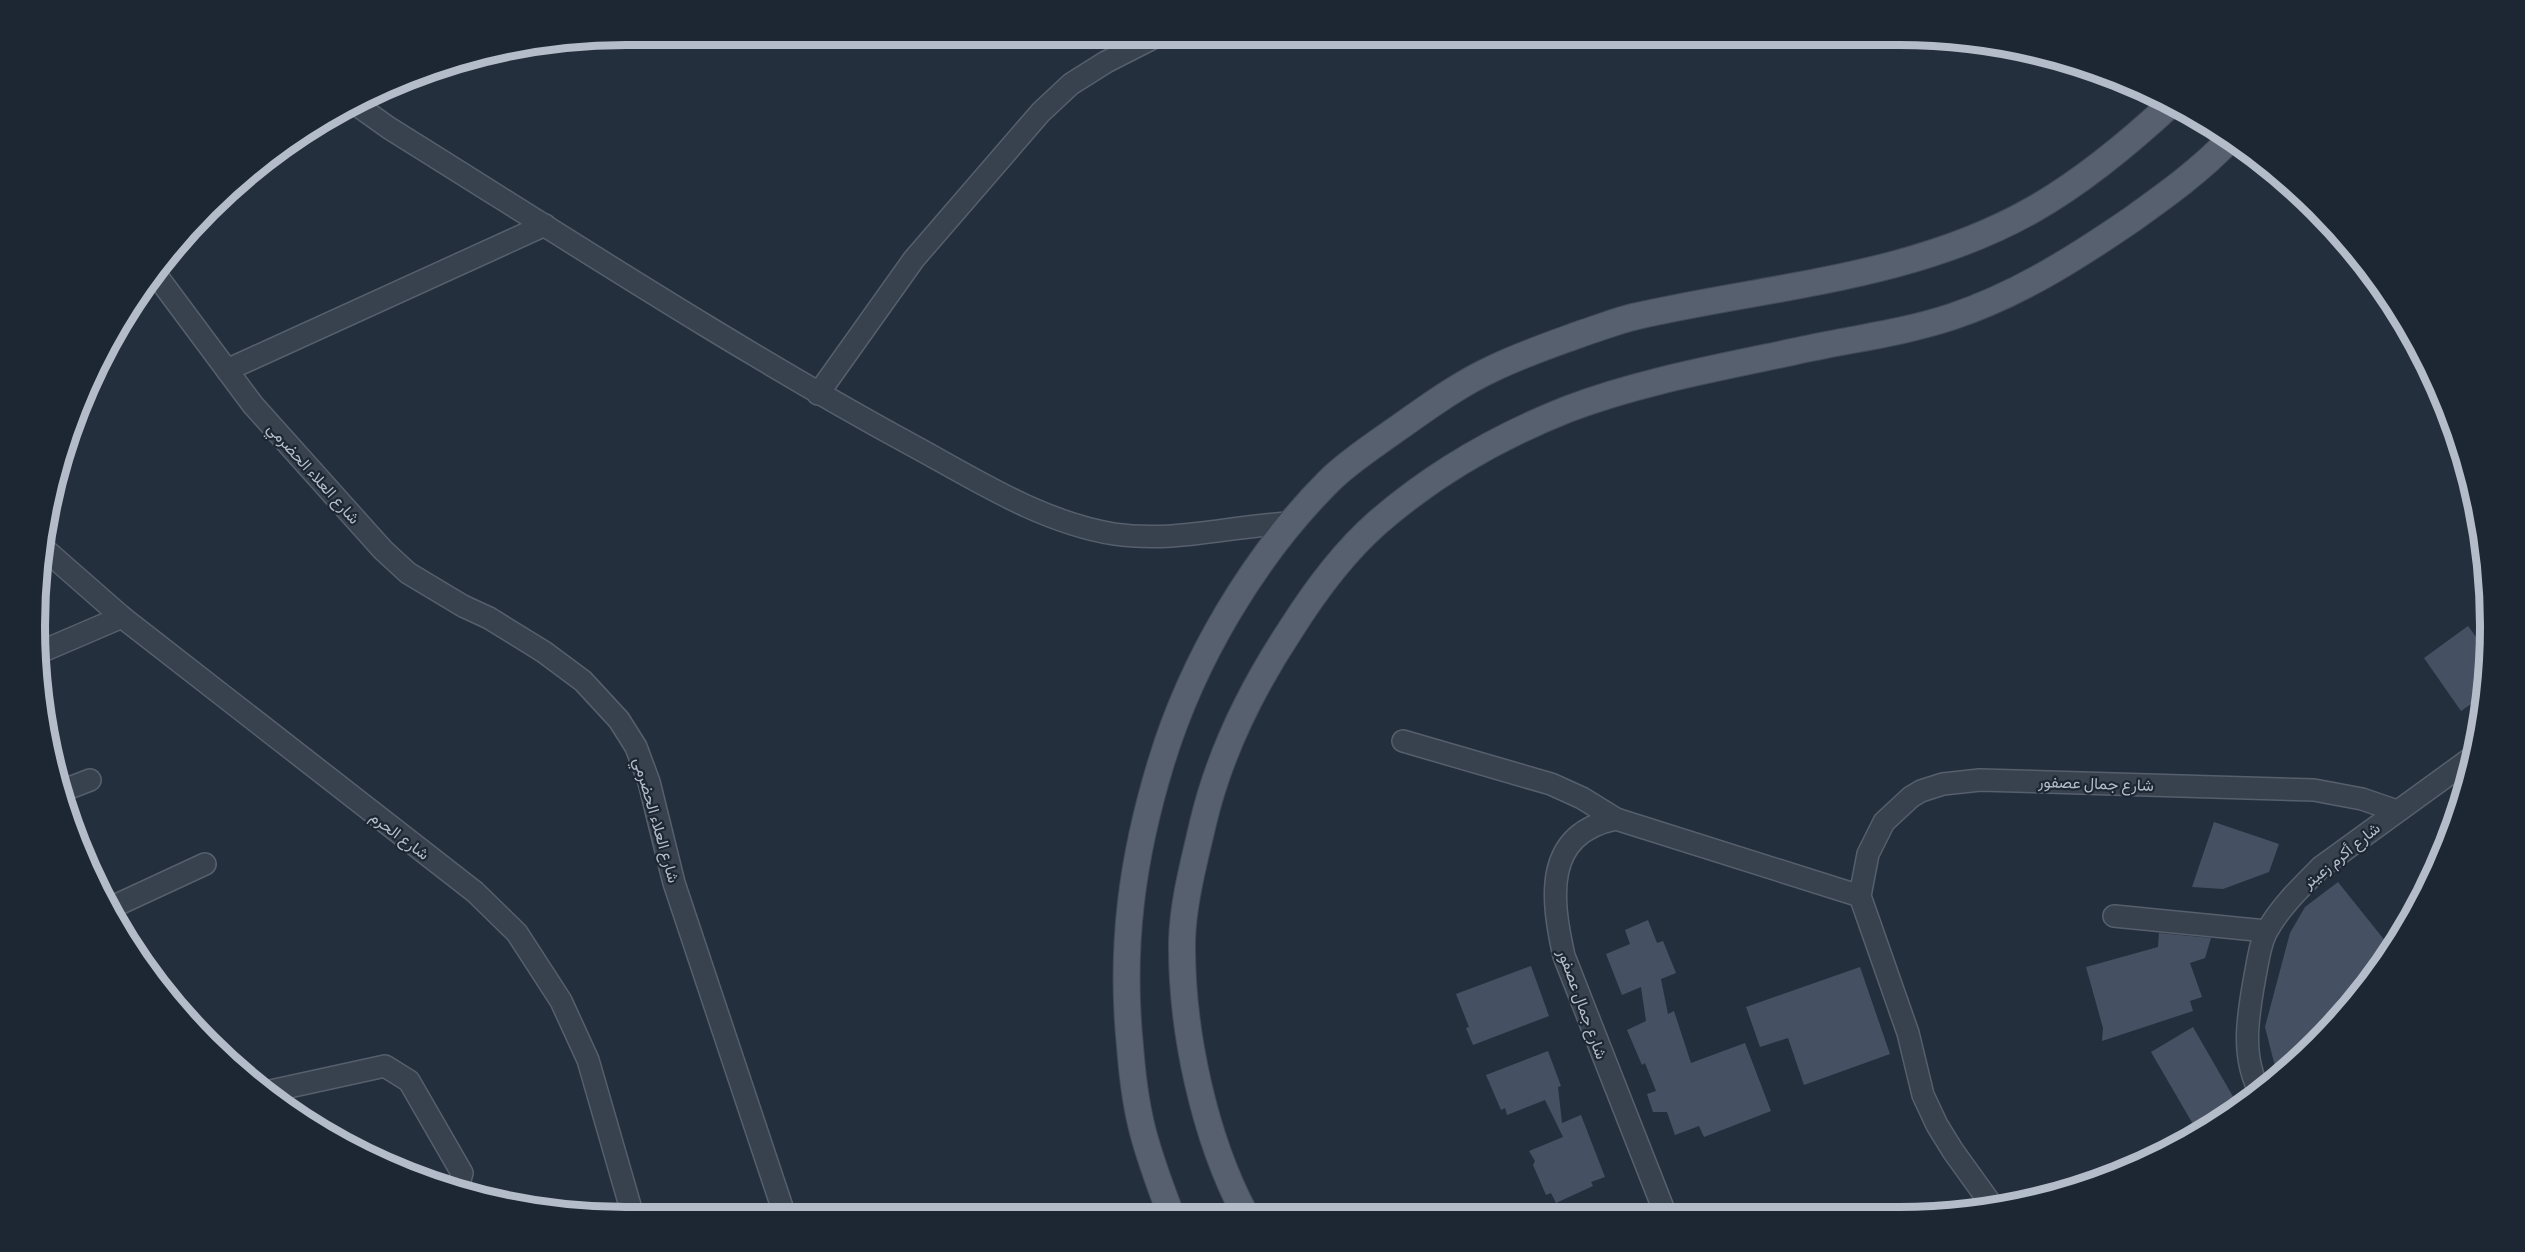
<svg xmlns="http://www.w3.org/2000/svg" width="2525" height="1252" font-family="Barlow,Vazirmatn,sans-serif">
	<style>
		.building { fill: #455162 }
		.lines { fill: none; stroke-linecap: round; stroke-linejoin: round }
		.minor-casing { stroke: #565f6c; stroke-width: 24 }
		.major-casing { stroke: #414a57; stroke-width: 28 }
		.minor { stroke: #38414e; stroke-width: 21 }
		.major { stroke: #56606e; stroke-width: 26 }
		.labels { text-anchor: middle; stroke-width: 4.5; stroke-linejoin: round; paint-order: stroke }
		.street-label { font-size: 16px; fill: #b4bcc9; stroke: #1d2633 }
		.rim { fill: none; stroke: #b4bcc9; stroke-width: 8 }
	</style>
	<rect width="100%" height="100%" fill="#242f3e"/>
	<g class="building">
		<path d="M2468 626 2489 655V664L2484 695 2461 711 2424 658Z"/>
		<path d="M2214 822 2279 844 2269 872 2223 889 2192 887Z"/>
		<path d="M2338 882 2390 947 2344 1016 2278 1078 2265 1027 2290 933 2305 907Z"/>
		<path d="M1648 920 1657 943 1663 941 1676 973 1661 979 1668 1014 1674 1011 1691 1063 1745 1043 1771 1111 1704 1137 1699 1126 1675 1135 1667 1112H1653L1647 1094 1656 1091 1645 1063 1642 1065 1627 1030 1646 1021 1641 987 1622 995 1606 954 1630 944 1625 930Z"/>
		<path d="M2159 933 2211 938 2205 958 2190 963 2202 997 2190 1001 2193 1011 2102 1041 2103 1028 2086 967 2158 947Z"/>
		<path d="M1531 966 1549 1016 1473 1045 1466 1028 1469 1027 1456 994Z"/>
		<path d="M1860 967 1890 1054 1804 1085 1788 1038 1760 1047 1746 1007Z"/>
		<path d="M2193 1027 2239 1107 2197 1131 2151 1052Z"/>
		<path d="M1548 1051 1561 1086 1558 1087 1562 1123 1581 1115 1605 1177 1591 1182 1593 1186 1556 1203 1551 1193 1546 1195 1533 1165 1535 1161 1529 1151 1563 1137 1545 1100 1507 1115 1505 1108 1501 1110 1486 1075Z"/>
	</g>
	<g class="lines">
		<g class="minor-casing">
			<g id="minor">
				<path d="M354 103 389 128C561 235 732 347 910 444 975 479 1040 522 1114 534 1175 543 1230 526 1290 523"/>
				<path d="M154 272 253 405 383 550 408 573 463 606 489 618 544 652 583 681 619 720 636 747 649 782 674 883 785 1216"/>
				<path d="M227 370 545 225"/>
				<path d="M818 394 914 259 1041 112 1071 84 1106 62 1159 35"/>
				<path d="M41 546 122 617 475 892 517 933 561 1001 588 1060 633 1216"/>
				<path d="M38 653 122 617"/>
				<path d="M1403 741 1551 784 1582 798 1616 819"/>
				<path d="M59 792 90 780"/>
				<path d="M108 909 205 864"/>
				<path d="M2114 916 2266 931"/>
				<path d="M266 1092 385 1066 409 1081 462 1173 457 1191"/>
				<path d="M2261 1094C2240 1057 2248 1015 2255 976 2258 961 2260 943 2267 931 2280 907 2302 886 2321 867L2474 756"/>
				<path d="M1994 1208 1953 1151 1937 1125 1923 1095 1908 1033 1860 896 1868 854 1884 822 1911 797 1921 791 1943 784 1980 780 2314 790 2362 799 2397 811"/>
				<path d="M1665 1213 1564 956C1551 898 1543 834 1616 819L1860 896"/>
			</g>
		</g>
		<g class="major-casing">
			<g id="major">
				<path d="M1245 1214C1204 1137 1181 1030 1182 941 1183 902 1194 862 1203 823 1219 755 1252 688 1291 629 1315 591 1343 553 1377 523 1432 475 1500 436 1568 409 1639 382 1717 368 1792 352 1844 340 1899 334 1951 317 2017 295 2074 259 2131 220 2166 195 2201 170 2230 139"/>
				<path d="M1171 1215C1160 1185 1148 1155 1141 1124 1135 1099 1132 1072 1130 1046 1120 947 1132 858 1161 763 1192 661 1253 557 1329 481 1347 463 1370 448 1391 433 1424 410 1457 385 1494 368 1523 354 1553 344 1583 333 1599 328 1616 321 1633 317 1767 286 1912 279 2034 209 2085 180 2130 142 2172 103"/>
			</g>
		</g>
		<use href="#minor" class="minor"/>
		<use href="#major" class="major"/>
	</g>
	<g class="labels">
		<g class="street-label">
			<text transform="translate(314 473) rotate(48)" y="6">شارع العلاء الحضرمي</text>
			<text transform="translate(2096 783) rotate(2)" y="6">شارع جمال عصفور</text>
			<text transform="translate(657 820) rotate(74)" y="6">شارع العلاء الحضرمي</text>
			<text transform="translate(400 835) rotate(37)" y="6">شارع الحرم</text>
			<text transform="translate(2341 855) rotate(-39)" y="6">شارع أكرم زعيتر</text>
			<text transform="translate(1583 1004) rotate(70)" y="6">شارع جمال عصفور</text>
		</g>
	</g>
	<path d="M0 0H2525V1252H0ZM626 45H1899A581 581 0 0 1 2480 626V626A581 581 0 0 1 1899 1207H626A581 581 0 0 1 45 626V626A581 581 0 0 1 626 45Z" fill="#1d2633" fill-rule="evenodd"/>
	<path class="rim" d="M626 45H1899A581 581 0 0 1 2480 626V626A581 581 0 0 1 1899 1207H626A581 581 0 0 1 45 626V626A581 581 0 0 1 626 45Z"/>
</svg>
